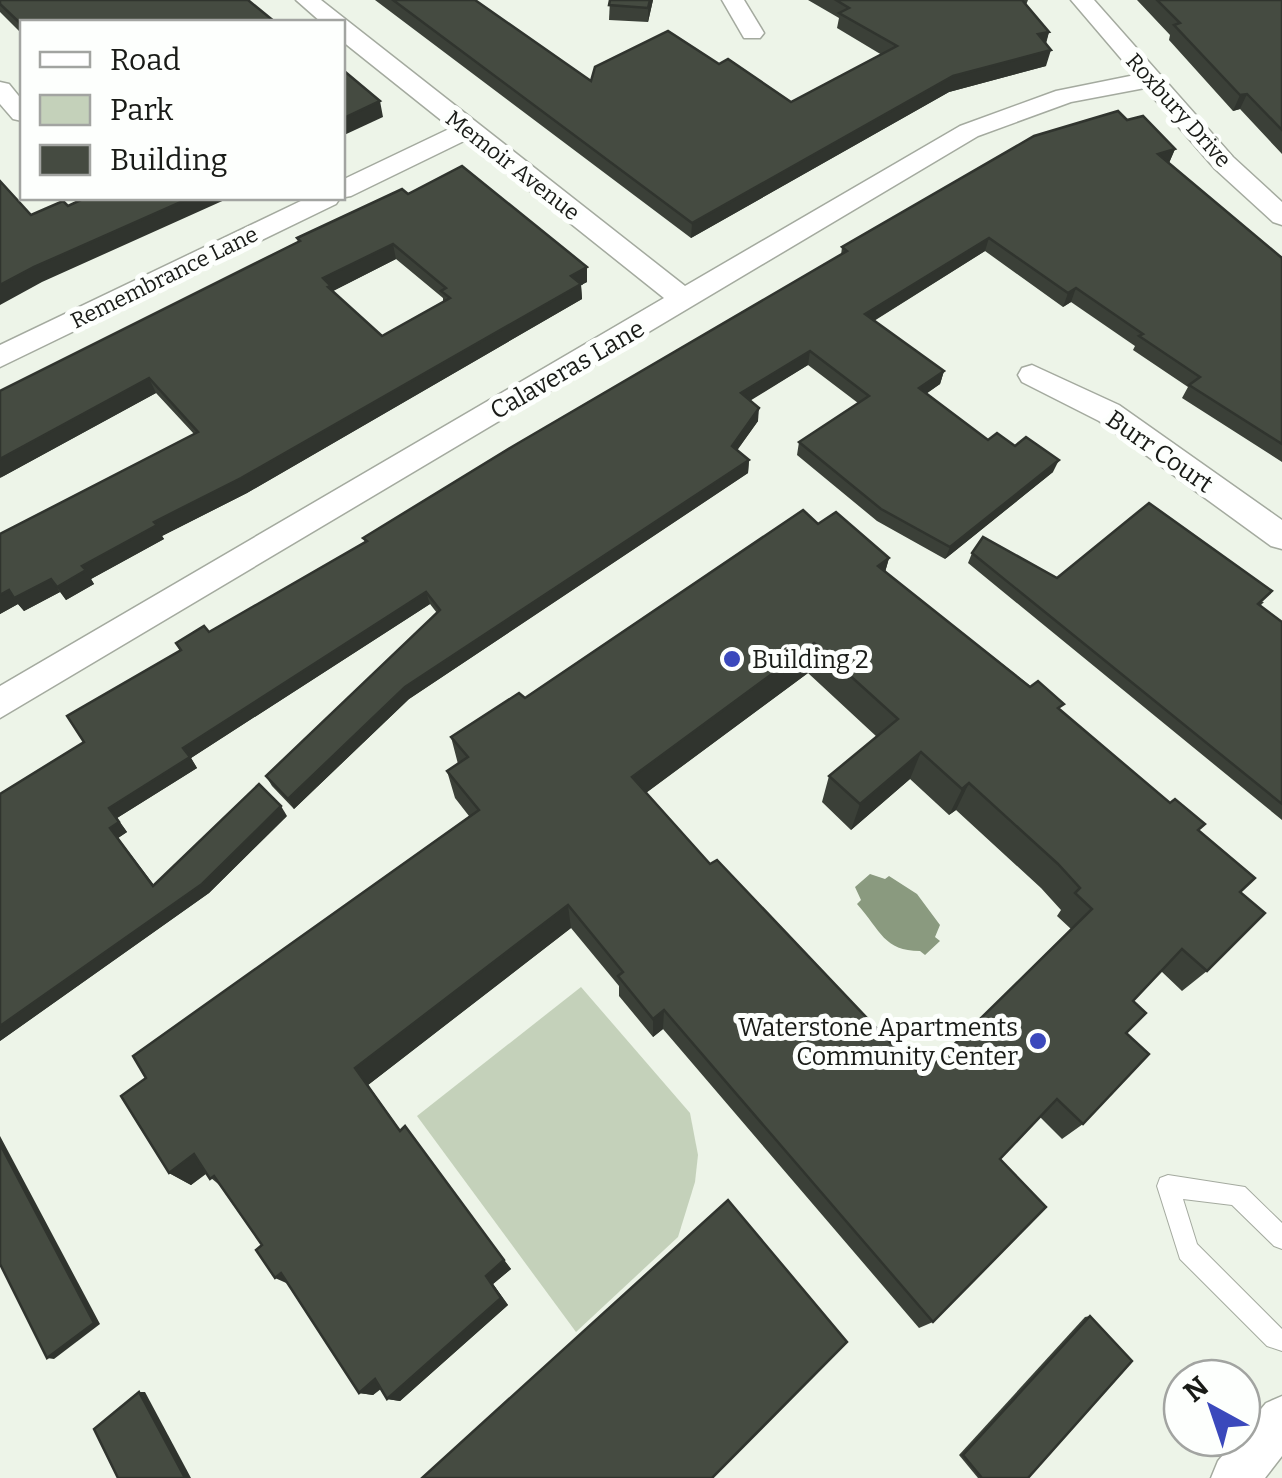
<svg xmlns="http://www.w3.org/2000/svg" width="1282" height="1478" font-family="Bitter,serif">
	<style>
		.green { fill: #c4d1ba }
		.water { fill: #8a9a7f }
		.lines { fill: none; stroke-linecap: round; stroke-linejoin: round }
		.service-casing { stroke: #a4aa9f; stroke-width: 2 }
		.minor-casing { stroke: #a4aa9f; stroke-width: 3 }
		.service { fill: #fff; fill-rule: evenodd }
		.minor { fill: #fff; fill-rule: evenodd }
		.wall { fill: #3b4038; fill-rule: evenodd }
		.shaded-wall { fill: #30342e }
		.building { fill: #454b41; stroke: #30342e; stroke-width: 2.5; fill-rule: evenodd }
		.poi-dot { fill: #3b49bc; stroke: #fdfffd; stroke-width: 4 }
		.labels { text-anchor: middle; stroke-width: 10; stroke-linejoin: round; paint-order: stroke }
		.far-street-label { font-size: 22px; fill: #191b17; stroke: #fdfffd }
		.street-label { font-size: 25px; fill: #191b17; stroke: #fdfffd }
		.poi-label { font-size: 25px; fill: #191b17; stroke: #fdfffd; text-anchor: start }
	</style>
	<rect width="100%" height="100%" fill="#edf4e8"/>
	<path class="green" d="M581 987 690 1113 698 1155 695 1182 678 1237 576 1332 417 1116Z"/>
	<path class="water" d="M870 874 885 879 889 876 917 894 940 925 935 937 940 941 925 955 920 951C884 951 881 931 857 904L861 900 855 887Z"/>
	<g class="lines">
		<g class="service-casing">
			<path id="service" d="M1168 1175 1245 1187 1282 1223V1249L1274 1246 1232 1205 1183 1199 1197 1244 1282 1329V1351L1267 1346 1180 1259 1157 1186 1160 1178Z"/>
		</g>
		<g class="minor-casing">
			<g id="minor">
				<path d="M296 0H321L685 286 960 126 1056 91 1135 75 1071 0H1094L1233 157 1282 202V225L1273 222 1215 169 1145 88 1071 102 978 136 0 718V686L664 298 466 140 351 196 340 198 336 204 0 367V345L307 198H342V180L451 128 342 41V22H321Z"/>
				<path d="M722 0H744L764 33 760 38H744Z"/>
				<path d="M0 82 9 84 22 100V121L13 119 0 104Z"/>
				<path d="M1032 365 1119 405 1282 520V549L1271 546 1099 421 1022 382 1018 375 1022 368Z"/>
				<path d="M1282 1396V1456L1265 1478H1211L1218 1461 1237 1438H1242V1432L1266 1403Z"/>
			</g>
		</g>
		<use href="#service" class="service"/>
		<use href="#minor" class="minor"/>
	</g>
	<g class="wall">
		<path d="M0 0 22 22V34L0 12Z"/>
		<path d="M375 0H475L591 81 719 64 791 102 882 55 837 28 839 18 808 0H1028L1026 5 1049 32 1046 44V66L949 92 691 238Z"/>
		<path d="M610 0H653L648 22 609 20Z"/>
		<path d="M1137 0H1282V154L1240 109 1233 111 1169 40 1170 35Z"/>
		<path d="M1127 120 1175 149 1169 163 1282 258V462L1182 398 1188 387 1133 350 1135 346 1071 302 1063 307 985 251 874 321 944 371 940 384 926 394 988 440 1053 472 945 559 877 521 797 455 799 442 858 403 808 365 750 400 758 421 737 450 749 460 748 473 409 699 294 809 272 786 266 776 437 613 430 604 191 758 197 768 117 818 127 832 118 838 154 885 287 816 209 893 0 1041 84 742 180 651 176 643 209 632 365 542 363 538 841 255 842 247Z"/>
		<path d="M408 194 587 282 581 285 582 299 247 493 162 536 164 539 91 579 94 584 66 600 60 592 24 611 18 604 0 614V534L194 434 156 393 0 478 298 242 297 238ZM396 259 443 298V302L382 336 333 291Z"/>
		<path d="M818 524 889 558 885 572 1061 710 1198 831 1240 892 1207 971 1182 991 1161 971 1133 1001 1126 1033 1083 1124 1062 1139 1040 1117 1000 1159 933 1322 919 1328 663 1029 653 1037 619 996V986L571 928 368 1085 400 1130 511 1269 493 1284 508 1305 400 1401 387 1399 381 1389 373 1395 359 1393 262 1245 222 1187 206 1174 191 1185 169 1173 146 1078 469 816 455 798 447 771 458 764 451 737 525 698ZM808 673 877 737 829 776 822 802 851 830 910 779 949 815 956 810 1041 888 1061 910 1057 916 1071 929 922 1076 710 864 646 793Z"/>
		<path d="M972 553 1057 578 1264 602 1260 606 1282 622V820L968 563Z"/>
		<path d="M1090 1316 1028 1478H978L959 1455 1085 1317Z"/>
	</g>
	<g class="shaded-wall">
		<path d="M650 0H653L648 22V8Z"/>
		<path d="M1049 32 1044 48 1038 34Z"/>
		<path d="M1051 50 1046 66 949 92 691 238 692 223 953 76Z"/>
		<path d="M1247 94 1240 109 1233 111 1240 95Z"/>
		<path d="M380 101 383 117 342 136V119Z"/>
		<path d="M1175 149 1169 163 1158 154Z"/>
		<path d="M190 198H229L42 282 0 305V285L34 267Z"/>
		<path d="M989 238 985 251 862 328 865 314Z"/>
		<path d="M393 244 396 259 333 291 335 301 323 278Z"/>
		<path d="M587 267V282L581 285 582 299 247 493 162 536 164 539 91 579 94 584 66 600 57 587 82 566Z"/>
		<path d="M1076 288 1071 302 1063 307 1068 293Z"/>
		<path d="M810 351 808 365 740 407 741 393Z"/>
		<path d="M944 371 940 384 915 401 919 388Z"/>
		<path d="M149 378 156 393 0 478V459Z"/>
		<path d="M759 408 758 421 731 459 732 446Z"/>
		<path d="M749 460 748 473 409 699 294 809 288 799 405 687Z"/>
		<path d="M1059 460 1053 472 945 559 950 547Z"/>
		<path d="M889 558 880 590 878 566Z"/>
		<path d="M51 579 60 592 24 611 18 604 0 614V595L9 590Z"/>
		<path d="M426 592 430 604 191 758 197 768 117 818 127 832 118 838 161 895 110 828 109 808 183 748Z"/>
		<path d="M814 643 808 673 632 803V777Z"/>
		<path d="M921 752 910 779 851 830 860 804Z"/>
		<path d="M969 783 956 810 949 815 962 789Z"/>
		<path d="M281 806 287 816 209 893 0 1041V1026Z"/>
		<path d="M568 905 571 928 368 1085 355 1068Z"/>
		<path d="M664 1010 663 1029 653 1037V1019Z"/>
		<path d="M405 1126 511 1269 493 1284 508 1305 400 1401 387 1399 486 1276Z"/>
		<path d="M0 1136 100 1324 54 1359 47 1358 0 1144Z"/>
		<path d="M194 1154 214 1167 191 1185 169 1173Z"/>
		<path d="M281 1273 293 1286 275 1278Z"/>
		<path d="M375 1379 388 1382 373 1395 359 1393Z"/>
		<path d="M139 1392H145L191 1478H185Z"/>
	</g>
	<g class="building">
		<path d="M0 0H248L275 22H22V25L0 4Z"/>
		<path d="M393 0H475L591 81 595 67 668 31 719 64 728 59 791 102 897 46 839 13 849 8 836 0H1022L1049 32 1038 34 1051 50 953 76 692 223Z"/>
		<path d="M610 0H650L648 8 609 5Z"/>
		<path d="M1157 0H1282V130L1247 94 1240 95 1174 25 1180 23Z"/>
		<path d="M342 70H343L380 101 342 119Z"/>
		<path d="M1118 111 1127 120 1143 116 1175 149 1158 154 1282 258V444L1189 385 1200 377 1139 336 1143 334 1076 288 1068 293 989 238 865 314 944 371 919 388 988 440 997 433 1015 446 1026 437 1059 460 950 547 881 509 799 442 869 396 810 351 741 393 759 408 732 446 749 460 405 687 288 799 266 776 440 610 426 592 183 748 190 757 109 808 119 822 110 828 153 886 259 784 281 806 202 884 0 1026V794L84 742 67 716 181 650 176 643 204 626 209 632 367 541 363 538 515 445 847 251 842 247 1034 136Z"/>
		<path d="M462 166 587 267 571 276 581 284 241 478 154 522 157 525 82 566 86 570 57 587 51 579 14 598 9 590 0 595V534L198 432 149 378 0 459V391L300 241 297 238 402 189 408 194ZM393 244 446 288 441 291 450 298 382 336 328 287 331 286 323 278Z"/>
		<path d="M0 181 31 215 63 201 68 206 85 198H190L34 267 0 285Z"/>
		<path d="M1149 503 1272 591 1258 604 1282 622V804L972 553 983 537 1057 578Z"/>
		<path d="M803 510 818 524 836 512 889 558 878 566 1030 687 1038 681 1064 704 1058 708 1170 803 1175 799 1205 824 1198 830 1255 878 1240 892 1265 913 1207 971 1182 949 1133 1001 1146 1013 1126 1033 1149 1054 1083 1124 1057 1099 1000 1159 1046 1207 933 1322 664 1010 653 1019 618 976 623 972 568 905 355 1068 400 1131 405 1126 504 1260 486 1276 501 1298 387 1399 375 1379 359 1393 281 1273 275 1278 256 1250 262 1245 214 1176 210 1179 194 1154 169 1173 121 1096 146 1078 133 1056 479 810 447 771 468 757 451 737 519 693 525 698ZM814 643 898 719 829 776 860 804 921 752 962 789 969 783 1058 864 1080 888 1075 893 1092 909 922 1076 717 860 710 864 632 777Z"/>
		<path d="M0 1144 94 1323 47 1358 0 1264Z"/>
		<path d="M728 1200 847 1342 712 1478H422Z"/>
		<path d="M1090 1316 1132 1361 1028 1478H982L963 1455Z"/>
		<path d="M139 1392 185 1478H118L94 1429Z"/>
	</g>
	<g class="poi-dot">
		<circle cx="732" cy="659" r="10"/>
		<circle cx="1038" cy="1041" r="10"/>
	</g>
	<g class="labels">
		<g class="far-street-label">
			<text transform="translate(1179 110) rotate(48)" y="8">Roxbury Drive</text>
			<text transform="translate(513 165) rotate(38)" y="8">Memoir Avenue</text>
			<text transform="translate(164 277) rotate(-26)" y="8">Remembrance Lane</text>
		</g>
		<g class="street-label">
			<text transform="translate(567 369) rotate(-30)" y="9">Calaveras Lane</text>
			<text transform="translate(1160 451) rotate(35)" y="9">Burr Court</text>
		</g>
		<g class="poi-label">
			<text x="752" y="668">Building 2</text>
			<text x="1018" y="1036" text-anchor="end">Waterstone Apartments<tspan x="1018" dy="29">Community Center</tspan></text>
		</g>
	</g>
	<rect x="20" y="20" width="325" height="180" fill="#fdfffd" stroke="#a2a4a1" stroke-width="2.5"/>
	<rect x="40" y="52" width="50" height="15" fill="#ffffff" stroke="#a2a4a1" stroke-width="2.5"/>
	<text x="110" y="70" font-size="30" fill="#191b17">Road</text>
	<rect x="40" y="95" width="50" height="30" fill="#c4d1ba" stroke="#a2a4a1" stroke-width="2.5"/>
	<text x="110" y="120" font-size="30" fill="#191b17">Park</text>
	<rect x="40" y="145" width="50" height="30" fill="#454b41" stroke="#a2a4a1" stroke-width="2.5"/>
	<text x="110" y="170" font-size="30" fill="#191b17">Building</text>
	<g transform="translate(1212 1408) rotate(320)"><circle r="48" fill="#fdfffd" stroke="#a2a4a1" stroke-width="2.5"/>
	<path d="M0-8L18 38L0 25L-18 38Z" fill="#3b49bc"/>
	<text y="-15" font-size="28" font-weight="bold" text-anchor="middle" fill="#191b17">N</text>
	</g>
</svg>
